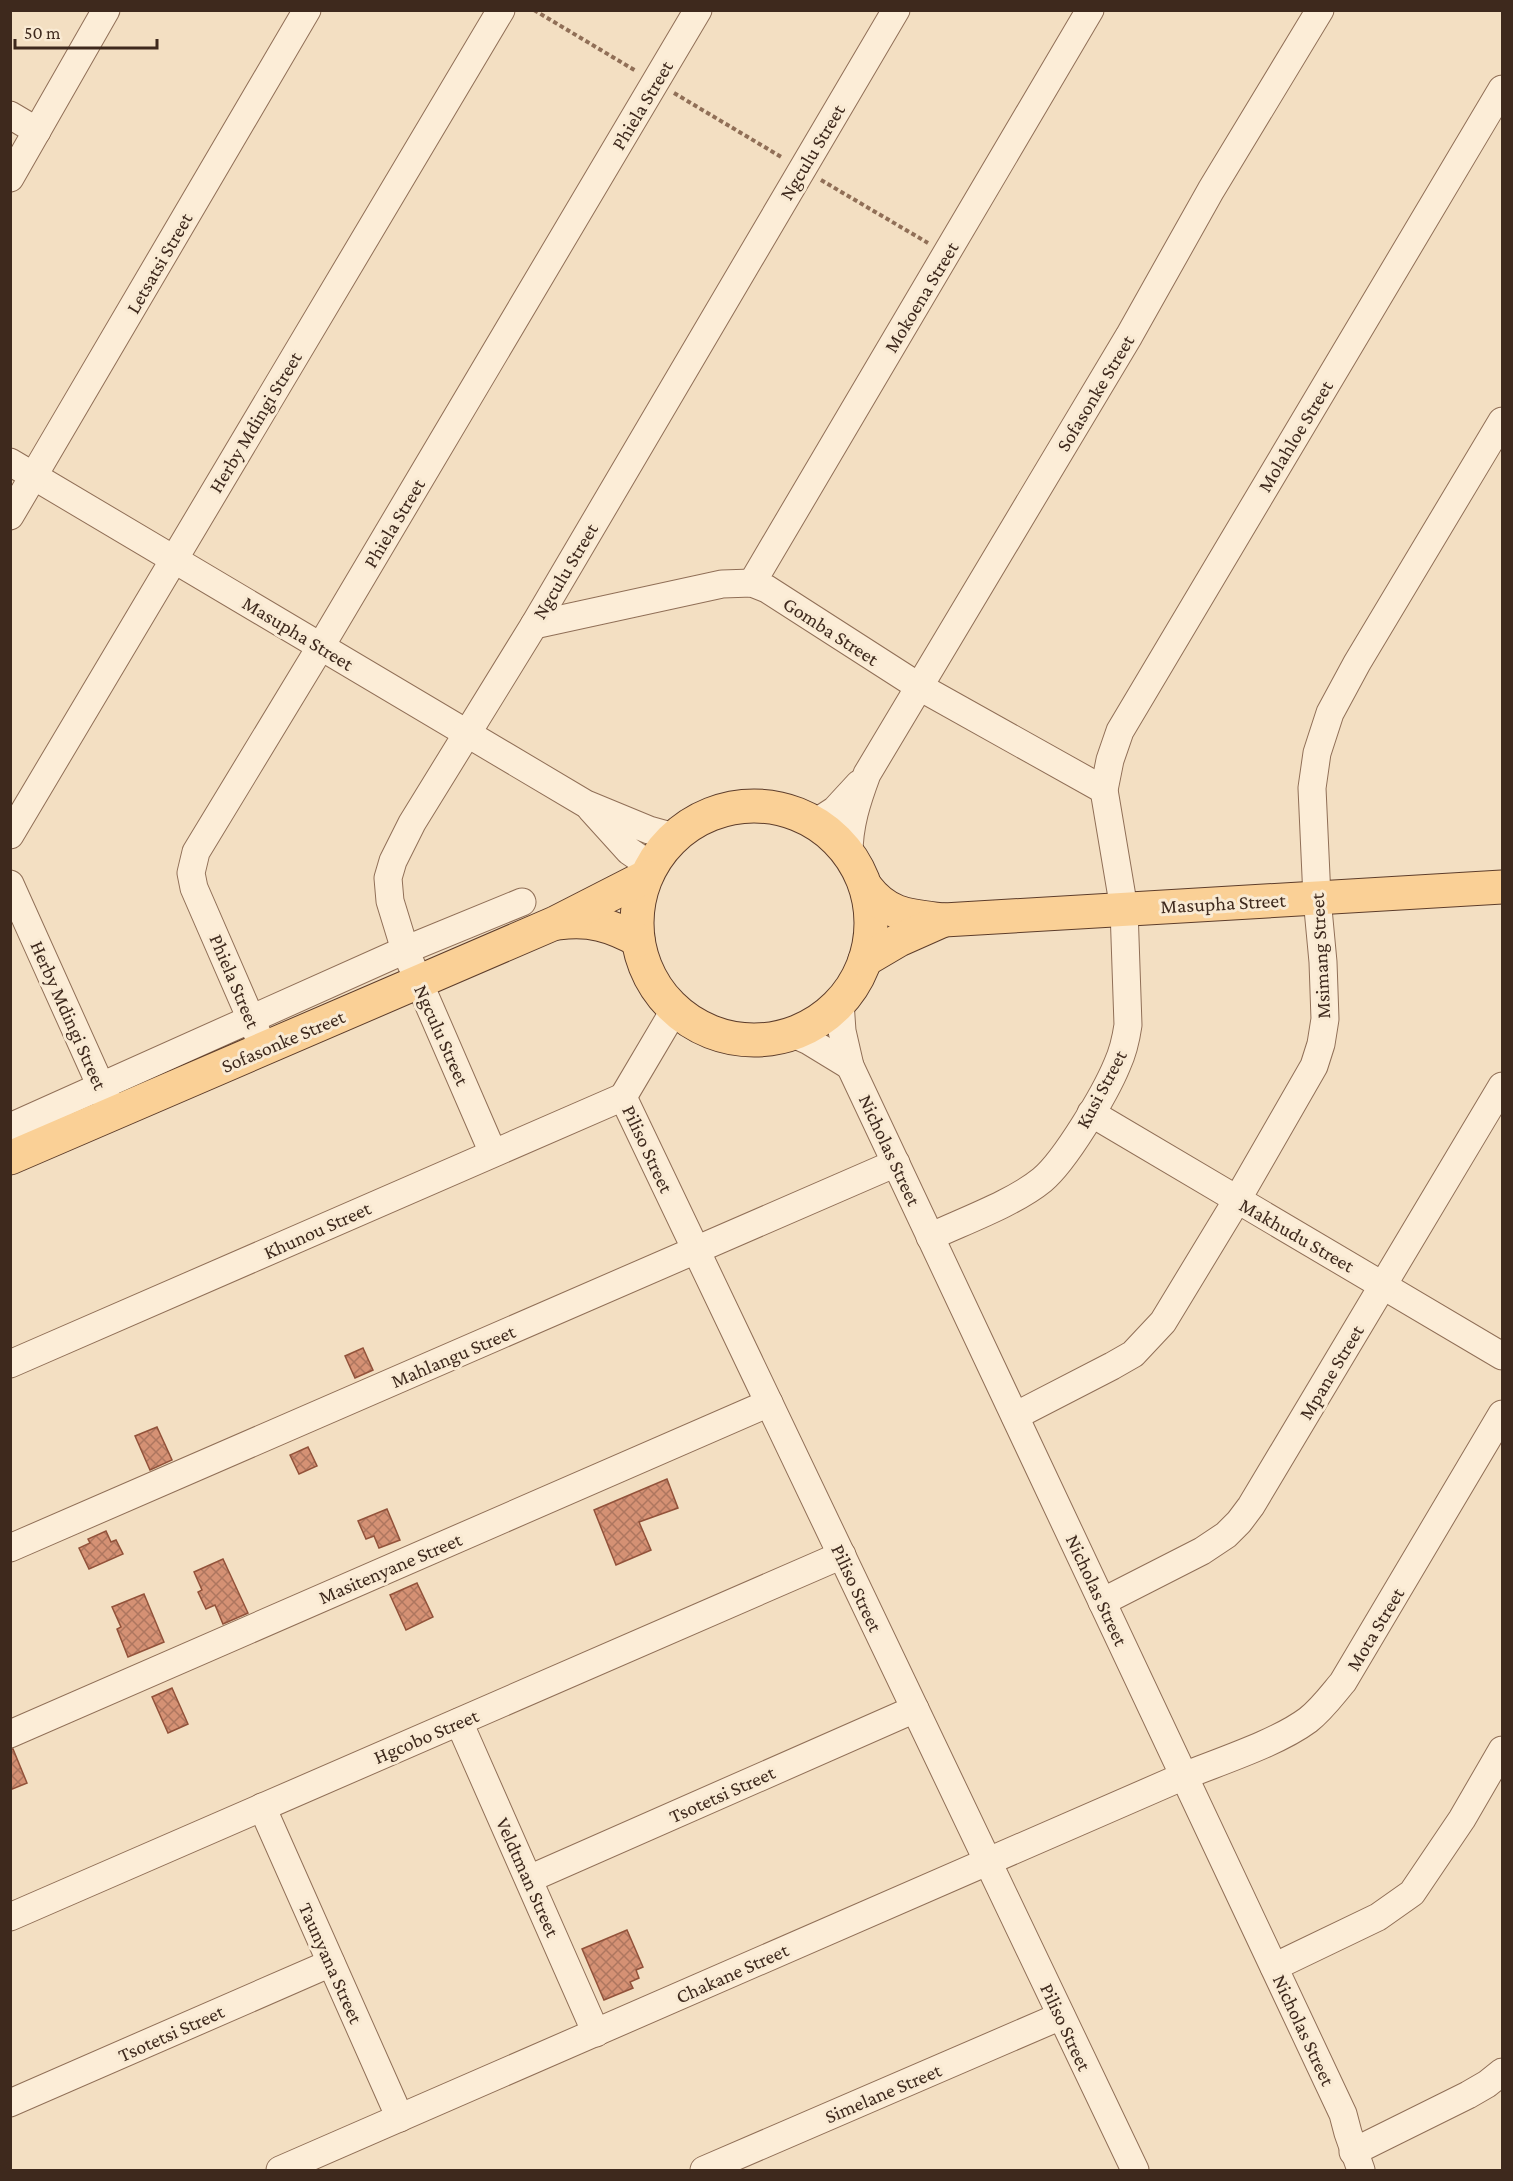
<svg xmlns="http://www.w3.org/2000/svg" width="1513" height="2181" font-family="'Crimson Pro',serif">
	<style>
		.building { fill: url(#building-cross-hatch); stroke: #92523a; stroke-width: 1.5 }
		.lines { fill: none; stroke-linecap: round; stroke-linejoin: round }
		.minor-casing { stroke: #906f57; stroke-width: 29 }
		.major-casing { stroke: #5d3d2b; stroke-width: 35 }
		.path { stroke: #906f57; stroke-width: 4; stroke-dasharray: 4.5 3; stroke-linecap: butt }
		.minor { stroke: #fcedd7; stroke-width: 27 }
		.major { stroke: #fad096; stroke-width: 33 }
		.labels { text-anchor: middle; stroke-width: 6; stroke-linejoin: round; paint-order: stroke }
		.street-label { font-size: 20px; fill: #3e291d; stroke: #f9ead3 }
	</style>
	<defs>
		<pattern id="building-cross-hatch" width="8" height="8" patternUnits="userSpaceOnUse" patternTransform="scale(1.5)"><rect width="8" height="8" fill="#d59174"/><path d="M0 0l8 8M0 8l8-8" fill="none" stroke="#ae765f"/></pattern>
	</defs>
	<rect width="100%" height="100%" fill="#f3dfc2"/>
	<g class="building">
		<path d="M363 1348 373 1370 355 1378 345 1356Z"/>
		<path d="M157 1427 172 1460 150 1470 135 1436Z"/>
		<path d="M308 1447 317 1466 299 1474 290 1455Z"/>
		<path d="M667 1479 678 1508 639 1522 651 1550 616 1565 594 1510Z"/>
		<path d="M387 1509 400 1540 379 1548 374 1536 366 1539 358 1521Z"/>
		<path d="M106 1531 111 1542 116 1540 123 1554 89 1569 79 1548 90 1543 88 1539Z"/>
		<path d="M223 1559 248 1613 223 1624 215 1605 206 1609 198 1592 202 1590 194 1572Z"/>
		<path d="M417 1583 433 1617 406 1630 390 1595Z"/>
		<path d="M144 1594 164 1642 128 1657 117 1629 121 1627 112 1607Z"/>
		<path d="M172 1688 188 1724 168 1733 152 1697Z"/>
		<path d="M10 1749H13L27 1783 10 1790Z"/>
		<path d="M627 1930 643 1967 636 1970 639 1978 630 1982 633 1988 604 2000 582 1949Z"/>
	</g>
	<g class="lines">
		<g class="minor-casing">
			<g id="minor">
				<path d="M10 115 37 131"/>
				<path d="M10 178 106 10"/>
				<path d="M10 462 586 804 649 830 674 837"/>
				<path d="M10 516 307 10"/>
				<path d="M752 583 1090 10"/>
				<path d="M534 625 722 584 752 583 767 589 918 686 1104 790"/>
				<path d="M591 809 629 851 651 866"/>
				<path d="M815 823 835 810 859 784"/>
				<path d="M10 835 501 10"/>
				<path d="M849 854C849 825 857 801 867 774L1129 336 1211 190 1320 10"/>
				<path d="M10 884 108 1102"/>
				<path d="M840 1002 842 1031 850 1066 1343 2114 1348 2133 1361 2170"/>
				<path d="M791 1033 809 1041 850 1066"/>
				<path d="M264 1049 194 888 191 873 196 852 321 646 698 10"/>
				<path d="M623 1097 1135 2170"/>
				<path d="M623 1097 675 1009"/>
				<path d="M1091 1113 1502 1356"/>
				<path d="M10 1127 405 950 522 902"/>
				<path d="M493 1153 405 950 390 901 388 878 393 861 412 823 534 625 896 10"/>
				<path d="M930 1237C964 1221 1014 1203 1042 1180 1065 1161 1105 1094 1117 1065 1123 1052 1126 1039 1128 1025L1124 909 1104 790 1110 760 1120 731 1502 89"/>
				<path d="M10 1364 623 1097"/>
				<path d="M1015 1416 1112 1366 1133 1354 1163 1322 1237 1200 1314 1066 1321 1044 1325 1019 1323 962 1317 898 1312 788 1317 753 1330 713 1357 663 1502 421"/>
				<path d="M10 1548 896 1163"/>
				<path d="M1102 1602 1202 1551 1226 1535 1239 1522 1251 1506 1502 1086"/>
				<path d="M459 1722 596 2033"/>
				<path d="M10 1734 769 1403"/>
				<path d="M262 1807 400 2118"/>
				<path d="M529 1879 915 1709"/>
				<path d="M10 1917 842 1555"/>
				<path d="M1274 1967 1378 1917 1412 1893 1462 1819 1502 1750"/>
				<path d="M10 2103 331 1963"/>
				<path d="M1353 2152 1468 2095 1487 2084 1502 2072"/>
				<path d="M280 2170 1184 1776C1221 1761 1277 1743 1308 1720 1322 1709 1332 1695 1343 1682L1502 1414"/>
				<path d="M704 2170 1061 2016"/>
			</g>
		</g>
		<g class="major-casing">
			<g id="major">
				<circle cx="754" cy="923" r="117"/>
				<path d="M866 887C888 916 910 916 944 920L1502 887"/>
				<path d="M559 923C590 919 610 925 638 940"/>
				<path d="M865 960 899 940 944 920"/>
				<path d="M10 1158 555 923 645 877"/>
			</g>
		</g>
		<g class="path">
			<path d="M534 10 636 71"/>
			<path d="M674 93 783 158"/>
			<path d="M821 180 928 243"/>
		</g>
		<use href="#minor" class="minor"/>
		<use href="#major" class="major"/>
	</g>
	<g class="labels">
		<g class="street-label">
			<text transform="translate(642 105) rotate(-59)" y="7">Phiela Street</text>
			<text transform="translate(812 152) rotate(-59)" y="7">Ngculu Street</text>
			<text transform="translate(159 263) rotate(-60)" y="7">Letsatsi Street</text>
			<text transform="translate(921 297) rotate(-59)" y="7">Mokoena Street</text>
			<text transform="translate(1095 393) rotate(-59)" y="7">Sofasonke Street</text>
			<text transform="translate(255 422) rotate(-59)" y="7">Herby Mdingi Street</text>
			<text transform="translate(1295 436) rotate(-59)" y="7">Molahloe Street</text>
			<text transform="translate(394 523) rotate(-59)" y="7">Phiela Street</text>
			<text transform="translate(565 571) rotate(-59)" y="7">Ngculu Street</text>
			<text transform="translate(831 631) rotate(33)" y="7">Gomba Street</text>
			<text transform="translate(298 633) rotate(31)" y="7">Masupha Street</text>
			<text transform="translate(1223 903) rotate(-3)" y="7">Masupha Street</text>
			<text transform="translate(1320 956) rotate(-93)" y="7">Msimang Street</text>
			<text transform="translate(235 981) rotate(67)" y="7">Phiela Street</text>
			<text transform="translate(69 1015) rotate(66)" y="7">Herby Mdingi Street</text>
			<text transform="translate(442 1035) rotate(66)" y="7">Ngculu Street</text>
			<text transform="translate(283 1041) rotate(-23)" y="7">Sofasonke Street</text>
			<text transform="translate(1101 1089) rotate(-62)" y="7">Kusi Street</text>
			<text transform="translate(648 1149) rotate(65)" y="7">Piliso Street</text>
			<text transform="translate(890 1150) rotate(65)" y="7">Nicholas Street</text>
			<text transform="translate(317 1230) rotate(-24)" y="7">Khunou Street</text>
			<text transform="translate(1297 1235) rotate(30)" y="7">Makhudu Street</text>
			<text transform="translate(453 1356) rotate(-23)" y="7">Mahlangu Street</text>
			<text transform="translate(1331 1372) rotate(-59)" y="7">Mpane Street</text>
			<text transform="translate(390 1568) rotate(-23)" y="7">Masitenyane Street</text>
			<text transform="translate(857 1588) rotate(65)" y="7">Piliso Street</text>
			<text transform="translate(1097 1590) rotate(65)" y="7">Nicholas Street</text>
			<text transform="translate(1375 1629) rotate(-59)" y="7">Mota Street</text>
			<text transform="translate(426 1736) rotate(-23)" y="7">Hgcobo Street</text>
			<text transform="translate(722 1794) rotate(-24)" y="7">Tsotetsi Street</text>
			<text transform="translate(528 1877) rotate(66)" y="7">Veldtman Street</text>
			<text transform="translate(331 1963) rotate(66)" y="7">Taunyana Street</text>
			<text transform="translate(732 1973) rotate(-24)" y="7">Chakane Street</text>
			<text transform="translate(1066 2027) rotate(65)" y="7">Piliso Street</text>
			<text transform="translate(1304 2030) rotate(65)" y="7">Nicholas Street</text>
			<text transform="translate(171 2033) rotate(-24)" y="7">Tsotetsi Street</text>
			<text transform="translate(883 2093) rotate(-23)" y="7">Simelane Street</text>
		</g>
	</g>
	<rect width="1513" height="2181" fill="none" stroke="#3e291d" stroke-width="24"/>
	<path d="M15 39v9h142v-9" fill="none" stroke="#3e291d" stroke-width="3"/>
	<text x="24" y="39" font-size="18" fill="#3e291d" stroke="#f9ead3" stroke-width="4.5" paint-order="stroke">50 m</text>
</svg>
